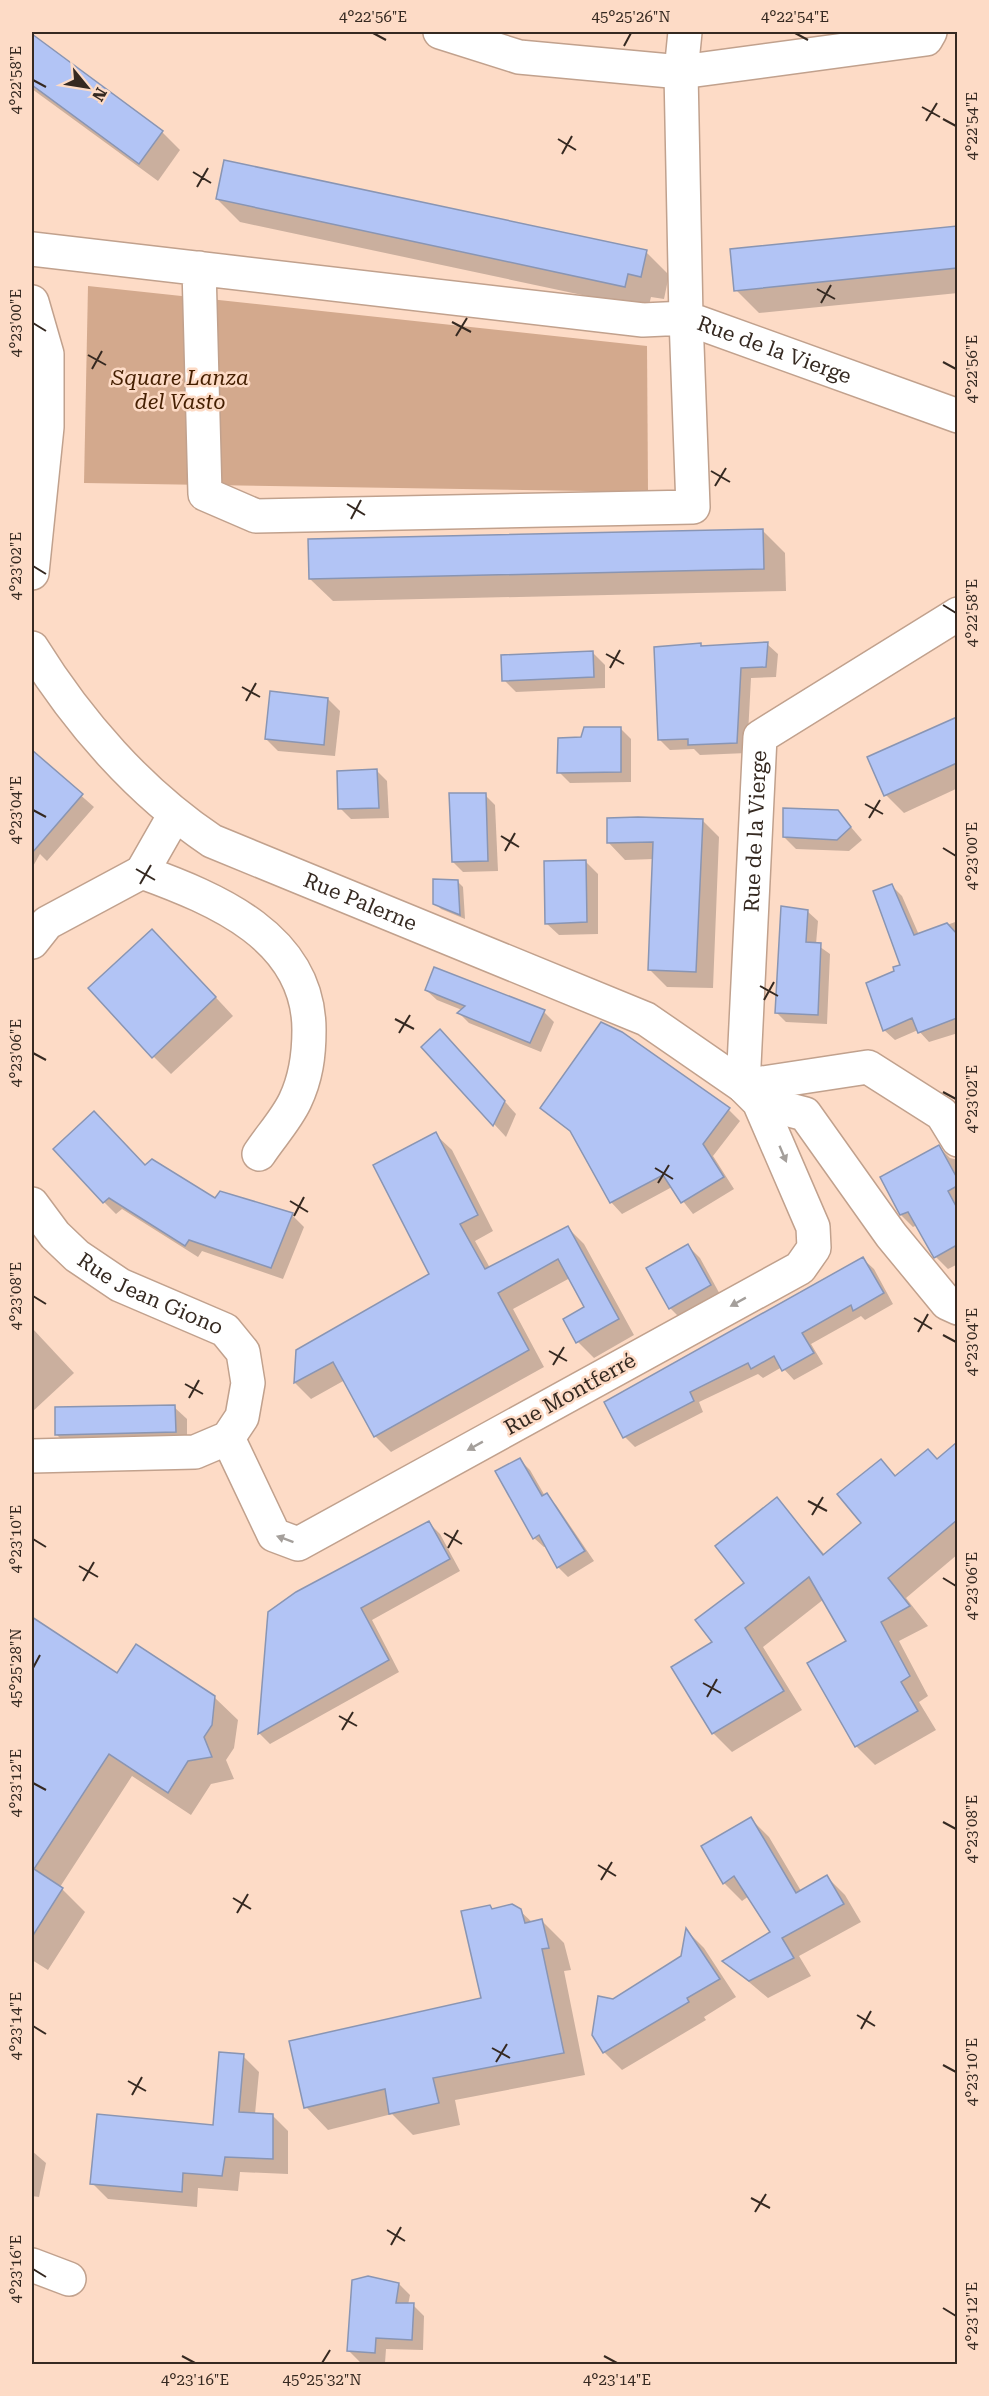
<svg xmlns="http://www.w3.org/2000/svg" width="989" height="2396" font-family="'Roboto Serif',serif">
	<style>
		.green { fill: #d3a98d }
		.shadow { fill: #0003 }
		.building { fill: #b2c4f5; stroke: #8995b3; stroke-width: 1.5 }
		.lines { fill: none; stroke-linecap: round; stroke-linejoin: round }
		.street-casing { stroke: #c1a18d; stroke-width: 36 }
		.secondary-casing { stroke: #c1a18d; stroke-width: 36 }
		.street { stroke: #fff; stroke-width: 33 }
		.secondary { stroke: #fff; stroke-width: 33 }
		.oneway { fill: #a49f9b }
		.ticks { fill: none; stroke: #352921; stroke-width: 2 }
		.labels { text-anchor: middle; stroke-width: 5; stroke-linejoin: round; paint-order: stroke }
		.street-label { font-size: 21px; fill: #352921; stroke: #fddbc6 }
		.park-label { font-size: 21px; font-style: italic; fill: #441e00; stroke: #fddbc6 }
		.neatline { fill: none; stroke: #352921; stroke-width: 2 }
		.ticks-label { font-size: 15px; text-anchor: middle; fill: #352921 }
	</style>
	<rect width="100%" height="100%" fill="#fddbc6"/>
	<path class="green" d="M88 286 647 346 648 492 84 483Z"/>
	<g class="shadow">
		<path d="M32 36 162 132 180 150 158 181 32 89Z"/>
		<path d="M217 199 646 252 669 275 664 299 651 297 648 309 240 222Z"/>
		<path d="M958 227V293L759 313 736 290 731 250Z"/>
		<path d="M763 531 785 553 786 591 333 601 310 579Z"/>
		<path d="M700 644 703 647 767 644 778 654 776 677 751 678 747 753 700 755 694 749 670 750 660 740Z"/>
		<path d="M592 652 605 665V688L516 692 504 680Z"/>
		<path d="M328 699 340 711 335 756 278 751 266 739Z"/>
		<path d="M958 718V788L904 813 886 795 869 758Z"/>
		<path d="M620 728 631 739V782L570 783 559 772 582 738Z"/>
		<path d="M41 760 94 807 47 861 40 854 32 868V770Z"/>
		<path d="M376 770 387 781 389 818 351 819 340 808Z"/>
		<path d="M485 795 495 805 498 871 463 872 453 862Z"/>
		<path d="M838 812 862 840 849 851 796 849 784 837Z"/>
		<path d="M702 820 719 837 713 988 667 987 649 969 654 859 625 860 608 842Z"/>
		<path d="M586 862 598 874V934L559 935 546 923Z"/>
		<path d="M457 881 463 887 465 919 441 909 435 903Z"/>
		<path d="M892 886 902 896 919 935 958 921V1033L929 1042 918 1030 895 1040 884 1030 896 972 902 966Z"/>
		<path d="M807 911 818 921 816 944 830 954 827 1024 786 1022 776 1012Z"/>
		<path d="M170 948 233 1016 171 1074 153 1056Z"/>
		<path d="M426 990 544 1012 554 1022 541 1052 469 1023 459 1013 462 1010 437 1000Z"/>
		<path d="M621 1033 729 1110 740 1121 713 1156 734 1189 693 1214 672 1187 622 1214 611 1202 574 1135 542 1108Z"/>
		<path d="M452 1043 516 1114 506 1137 423 1047Z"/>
		<path d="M435 1134 452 1150 493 1231 475 1241 490 1268 568 1228 584 1244 634 1335 594 1358 578 1342 565 1320 586 1307 570 1278 513 1309 544 1367 391 1452 375 1436 345 1380 311 1399 295 1383 298 1351 431 1275Z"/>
		<path d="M939 1147 950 1158 958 1160V1264L948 1269 936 1257 917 1225 913 1227 901 1215Z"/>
		<path d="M145 1167 216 1200 292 1215 304 1227 283 1279 202 1251 198 1257 122 1209 116 1214 104 1202Z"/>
		<path d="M688 1246 700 1258 722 1298 683 1321 670 1308 648 1269Z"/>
		<path d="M863 1259 874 1269 893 1304 865 1320 861 1316 811 1344 823 1364 794 1380 782 1367 763 1378 758 1374 699 1402 703 1412 635 1447 625 1437Z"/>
		<path d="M32 1328 74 1373 32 1412Z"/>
		<path d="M174 1407 187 1419V1444L68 1446 56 1434Z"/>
		<path d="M958 1444V1554L906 1598 928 1626 899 1641 928 1696 919 1702 936 1730 875 1765 856 1746 848 1642 824 1599 763 1647 802 1710 732 1752 713 1733 714 1643 746 1583 777 1499 825 1555 863 1524 881 1461 897 1477 938 1461Z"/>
		<path d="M520 1460 530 1470 545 1496 556 1505 594 1561 568 1577 558 1567 547 1546 544 1547 534 1538Z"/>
		<path d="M429 1523 440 1534 460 1571 372 1620 399 1672 270 1744 259 1733Z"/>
		<path d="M32 1619 118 1675 214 1697 238 1720 234 1748 226 1760 234 1779 211 1784 191 1815 132 1776 60 1887 85 1912 48 1970 32 1960Z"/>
		<path d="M751 1819 769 1837 801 1891 827 1877 845 1895 861 1922 799 1956 811 1976 768 1998 724 1961 772 1933 749 1896 742 1901 724 1883Z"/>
		<path d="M490 1906 494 1910 520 1911 533 1923 542 1921 564 1943 571 1970 564 1971 585 2075 455 2100 460 2125 413 2135 392 2114 328 2130 306 2107 482 1999Z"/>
		<path d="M687 1931 704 1948 736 1997 704 2017 706 2020 622 2070 604 2052 613 2000 682 1957Z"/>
		<path d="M243 2056 259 2072 255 2114 272 2115 288 2131V2174L240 2172 238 2191 198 2188 197 2207 108 2199 92 2183 214 2126Z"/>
		<path d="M32 2151 46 2163 39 2197 32 2196Z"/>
		<path d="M399 2284 410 2295 408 2305H413L424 2316 423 2350 386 2349 385 2363 360 2362 349 2351Z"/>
	</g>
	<g class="building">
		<path d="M32 34 163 131 139 164 32 85Z"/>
		<path d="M224 160 647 250 641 277 628 274 625 287 216 199Z"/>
		<path d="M957 226V268L734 291 730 249Z"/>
		<path d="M763 529 764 569 309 579 308 539Z"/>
		<path d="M768 642 766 667 741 668 737 743 688 745V739L658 740 654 647 701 643V646Z"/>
		<path d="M593 651 594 677 502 681 501 655Z"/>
		<path d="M270 691 328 698 324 745 265 739Z"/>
		<path d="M957 717V763L884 796 867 757Z"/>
		<path d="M584 727H621V772L557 773 558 738 581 737Z"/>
		<path d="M32 750 83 794 32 853Z"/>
		<path d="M377 769 379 808 338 809 337 771Z"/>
		<path d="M449 793H486L488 861 452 862Z"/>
		<path d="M783 808 838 810 851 827 837 840 783 837Z"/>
		<path d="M638 817 703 819 696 972 648 970 653 842 607 843V818Z"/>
		<path d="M586 860 587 922 545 924 544 861Z"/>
		<path d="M433 879 458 880 460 915 433 904Z"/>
		<path d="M892 884 914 935 947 923 957 934V1018L918 1033 912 1018 883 1031 866 983 894 971 893 967 900 965 873 891Z"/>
		<path d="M781 906 808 910 806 942 821 943 818 1015 775 1013Z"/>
		<path d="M152 929 216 997 152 1058 88 988Z"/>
		<path d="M434 967 545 1010 530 1043 457 1013 465 1006 425 990Z"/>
		<path d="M601 1022 622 1032 730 1108 703 1144 724 1177 681 1203 663 1175 610 1203 570 1131 540 1108Z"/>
		<path d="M440 1029 505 1101 493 1126 421 1047Z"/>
		<path d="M94 1111 145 1165 152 1159 215 1198 220 1191 293 1213 271 1268 189 1240 185 1246 109 1198 103 1203 53 1149Z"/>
		<path d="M436 1132 478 1215 460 1224 485 1269 568 1226 619 1319 576 1343 563 1319 584 1307 558 1259 498 1293 529 1350 374 1437 333 1362 294 1383 296 1350 429 1274 373 1165Z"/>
		<path d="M939 1145 957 1178V1186L948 1191 957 1208V1245L934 1258 908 1212 900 1215 880 1177Z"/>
		<path d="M688 1244 711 1285 669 1309 646 1268Z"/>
		<path d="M863 1257 884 1293 853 1311 851 1305 802 1333 814 1353 782 1371 774 1356 751 1369 748 1363 690 1392 694 1401 623 1438 604 1402Z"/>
		<path d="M175 1405 176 1432 55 1435V1407Z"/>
		<path d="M957 1442V1520L888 1578 910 1606 881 1622 910 1676 901 1682 918 1711 855 1747 807 1663 846 1641 809 1577 745 1628 784 1691 712 1734 671 1667 712 1642 695 1620 744 1583 715 1546 777 1497 823 1555 861 1523 837 1494 881 1459 895 1476 928 1449 937 1459Z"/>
		<path d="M520 1458 542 1496 547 1493 585 1551 557 1568 539 1535 533 1539 495 1471Z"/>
		<path d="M429 1521 450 1559 361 1608 389 1660 258 1734 268 1612 296 1592Z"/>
		<path d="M32 1617 117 1673 136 1644 215 1696 212 1725 204 1737 212 1757 188 1761 168 1793 109 1754 34 1869 63 1888 32 1937Z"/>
		<path d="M751 1817 796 1893 827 1875 844 1904 782 1938 794 1958 749 1981 722 1961 770 1932 734 1876 723 1884 701 1846Z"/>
		<path d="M512 1904 521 1909 525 1923 542 1919 549 1948 542 1949 564 2053 433 2078 439 2103 389 2114 385 2089 304 2108 289 2041 481 1998 461 1911 490 1905 492 1909Z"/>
		<path d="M686 1928 720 1979 687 1998 689 2002 603 2053 592 2035 598 1996 613 1999 681 1956Z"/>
		<path d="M219 2052 244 2054 239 2112 273 2114V2159L225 2157 222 2176 183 2173 182 2192 90 2184 97 2114 213 2125Z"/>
		<path d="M368 2276 399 2283 396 2303H414L412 2340 376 2338 375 2353 347 2351 352 2280Z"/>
	</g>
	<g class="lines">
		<g class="street-casing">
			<g id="street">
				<path d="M440 32 519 57 681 72 926 39 930 32"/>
				<path id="s1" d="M685 32 681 72 686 318 958 416"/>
				<path d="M32 249 643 320 686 318 693 507 256 516 205 494 199 268"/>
				<path id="s2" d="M32 648C78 722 139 792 212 841L646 1019 743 1086 759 1102 813 1227 814 1248 800 1268 298 1544 274 1535 228 1438"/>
				<path d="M142 872 174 816"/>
				<path d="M32 942 47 923 142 872C216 899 309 937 309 1030 309 1056 306 1078 295 1101 286 1120 270 1137 259 1154"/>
				<path id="s3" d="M743 1086 760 737 958 614"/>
				<path d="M743 1086 868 1067 942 1114 958 1140"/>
				<path d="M759 1102 805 1114 891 1235 947 1303 958 1308"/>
				<path id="s4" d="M32 1204 55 1235 77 1256 120 1285 225 1330 243 1352 248 1383 242 1417 228 1438 195 1452 32 1456"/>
				<path d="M32 2265 69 2279"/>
			</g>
		</g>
		<g class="secondary-casing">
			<path id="secondary" d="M32 302 47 354V427L32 573"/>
		</g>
		<use href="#street" class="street"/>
		<use href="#secondary" class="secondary"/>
	</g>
	<defs><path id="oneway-solid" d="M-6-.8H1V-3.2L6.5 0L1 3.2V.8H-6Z" transform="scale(1.5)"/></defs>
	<g class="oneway">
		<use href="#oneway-solid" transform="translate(783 1154) rotate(67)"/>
		<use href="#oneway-solid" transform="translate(738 1302) rotate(151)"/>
		<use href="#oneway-solid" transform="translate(475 1446) rotate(151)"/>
		<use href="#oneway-solid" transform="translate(285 1539) rotate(-160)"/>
	</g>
	<path class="ticks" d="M373 33 386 40M795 33 808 40M624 46 631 33M33 80 46 87M922 107 940 117M943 119 956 126M926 121 937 103M558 139 576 150M562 154 572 136M193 172 211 183M197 187 208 168M817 289 835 299M821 303 831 285M452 322 471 332M33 323 46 331M456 336 467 318M88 355 106 365M943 362 956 369M92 369 102 351M711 471 730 482M715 486 726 468M347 504 365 515M351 519 361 500M33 566 46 574M943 605 956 613M606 654 624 664M610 668 620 650M242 687 260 697M246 701 256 683M865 804 883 814M33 810 46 817M869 818 880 800M501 836 519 847M943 848 956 856M505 851 515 833M136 869 155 880M140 884 151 865M760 986 778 996M764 1000 774 982M395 1019 414 1029M399 1033 410 1015M33 1053 46 1060M943 1092 956 1099M655 1168 673 1179M658 1183 669 1165M290 1201 308 1212M294 1216 304 1197M33 1296 46 1304M914 1318 932 1329M918 1332 928 1314M943 1335 956 1342M549 1351 567 1361M553 1365 564 1347M185 1384 203 1394M189 1398 199 1380M808 1501 827 1511M812 1515 823 1497M444 1533 462 1544M33 1539 46 1547M448 1548 458 1530M79 1566 98 1577M943 1578 956 1586M83 1581 94 1562M33 1668 40 1655M703 1683 721 1693M707 1697 717 1679M339 1716 357 1726M342 1730 353 1712M33 1783 46 1790M943 1822 956 1829M598 1865 616 1876M601 1880 612 1862M233 1898 251 1909M237 1913 248 1894M857 2015 875 2026M33 2026 46 2034M861 2029 871 2011M492 2048 510 2058M496 2062 507 2044M943 2065 956 2072M128 2081 146 2091M132 2095 142 2077M751 2198 770 2208M755 2212 766 2194M387 2230 405 2241M391 2245 401 2227M33 2269 46 2277M943 2308 956 2316M182 2356 195 2363M604 2356 617 2363M322 2363 330 2350"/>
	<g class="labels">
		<g class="street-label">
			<text dy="7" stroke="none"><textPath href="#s1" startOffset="380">Rue de la Vierge</textPath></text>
			<text dy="7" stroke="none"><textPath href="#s3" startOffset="255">Rue de la Vierge</textPath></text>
			<text dy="7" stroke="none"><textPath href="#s2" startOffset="426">Rue Palerne</textPath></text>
			<text dy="7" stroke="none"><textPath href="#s4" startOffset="152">Rue Jean Giono</textPath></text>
			<text transform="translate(570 1394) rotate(-29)" y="7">Rue Montferré</text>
		</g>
		<g class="park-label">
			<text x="180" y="385">Square Lanza<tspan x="180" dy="24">del Vasto</tspan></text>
		</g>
	</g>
	<rect width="989" height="2396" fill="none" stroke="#fddbc6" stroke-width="66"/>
	<g transform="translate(87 87) rotate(120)" stroke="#fddbc6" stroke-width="4.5" paint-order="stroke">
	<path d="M0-4.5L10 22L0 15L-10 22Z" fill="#352921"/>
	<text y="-9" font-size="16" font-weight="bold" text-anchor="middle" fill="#352921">N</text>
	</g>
	<rect x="33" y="33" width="923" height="2330" class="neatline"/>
	<g class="ticks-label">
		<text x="373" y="22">4°22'56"E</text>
		<text x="631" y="22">45°25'26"N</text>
		<text x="795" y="22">4°22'54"E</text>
		<text transform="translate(16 80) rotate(-90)" y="5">4°22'58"E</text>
		<text transform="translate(972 126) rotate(-90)" y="5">4°22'54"E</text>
		<text transform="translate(16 323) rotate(-90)" y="5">4°23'00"E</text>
		<text transform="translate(972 369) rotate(-90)" y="5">4°22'56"E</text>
		<text transform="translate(16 566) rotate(-90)" y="5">4°23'02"E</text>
		<text transform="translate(972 613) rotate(-90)" y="5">4°22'58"E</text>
		<text transform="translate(16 810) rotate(-90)" y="5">4°23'04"E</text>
		<text transform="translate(972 856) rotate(-90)" y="5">4°23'00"E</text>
		<text transform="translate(16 1053) rotate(-90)" y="5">4°23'06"E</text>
		<text transform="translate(972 1099) rotate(-90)" y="5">4°23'02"E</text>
		<text transform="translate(16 1296) rotate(-90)" y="5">4°23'08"E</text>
		<text transform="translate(972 1342) rotate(-90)" y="5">4°23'04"E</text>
		<text transform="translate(16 1539) rotate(-90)" y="5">4°23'10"E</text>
		<text transform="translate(972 1586) rotate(-90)" y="5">4°23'06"E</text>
		<text transform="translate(16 1668) rotate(-90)" y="5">45°25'28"N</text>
		<text transform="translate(16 1783) rotate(-90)" y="5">4°23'12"E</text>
		<text transform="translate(972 1829) rotate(-90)" y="5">4°23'08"E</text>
		<text transform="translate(16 2026) rotate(-90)" y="5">4°23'14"E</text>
		<text transform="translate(972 2072) rotate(-90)" y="5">4°23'10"E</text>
		<text transform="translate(16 2269) rotate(-90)" y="5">4°23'16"E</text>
		<text transform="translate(972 2316) rotate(-90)" y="5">4°23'12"E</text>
		<text x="195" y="2385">4°23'16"E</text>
		<text x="322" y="2385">45°25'32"N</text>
		<text x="617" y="2385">4°23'14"E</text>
	</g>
</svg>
